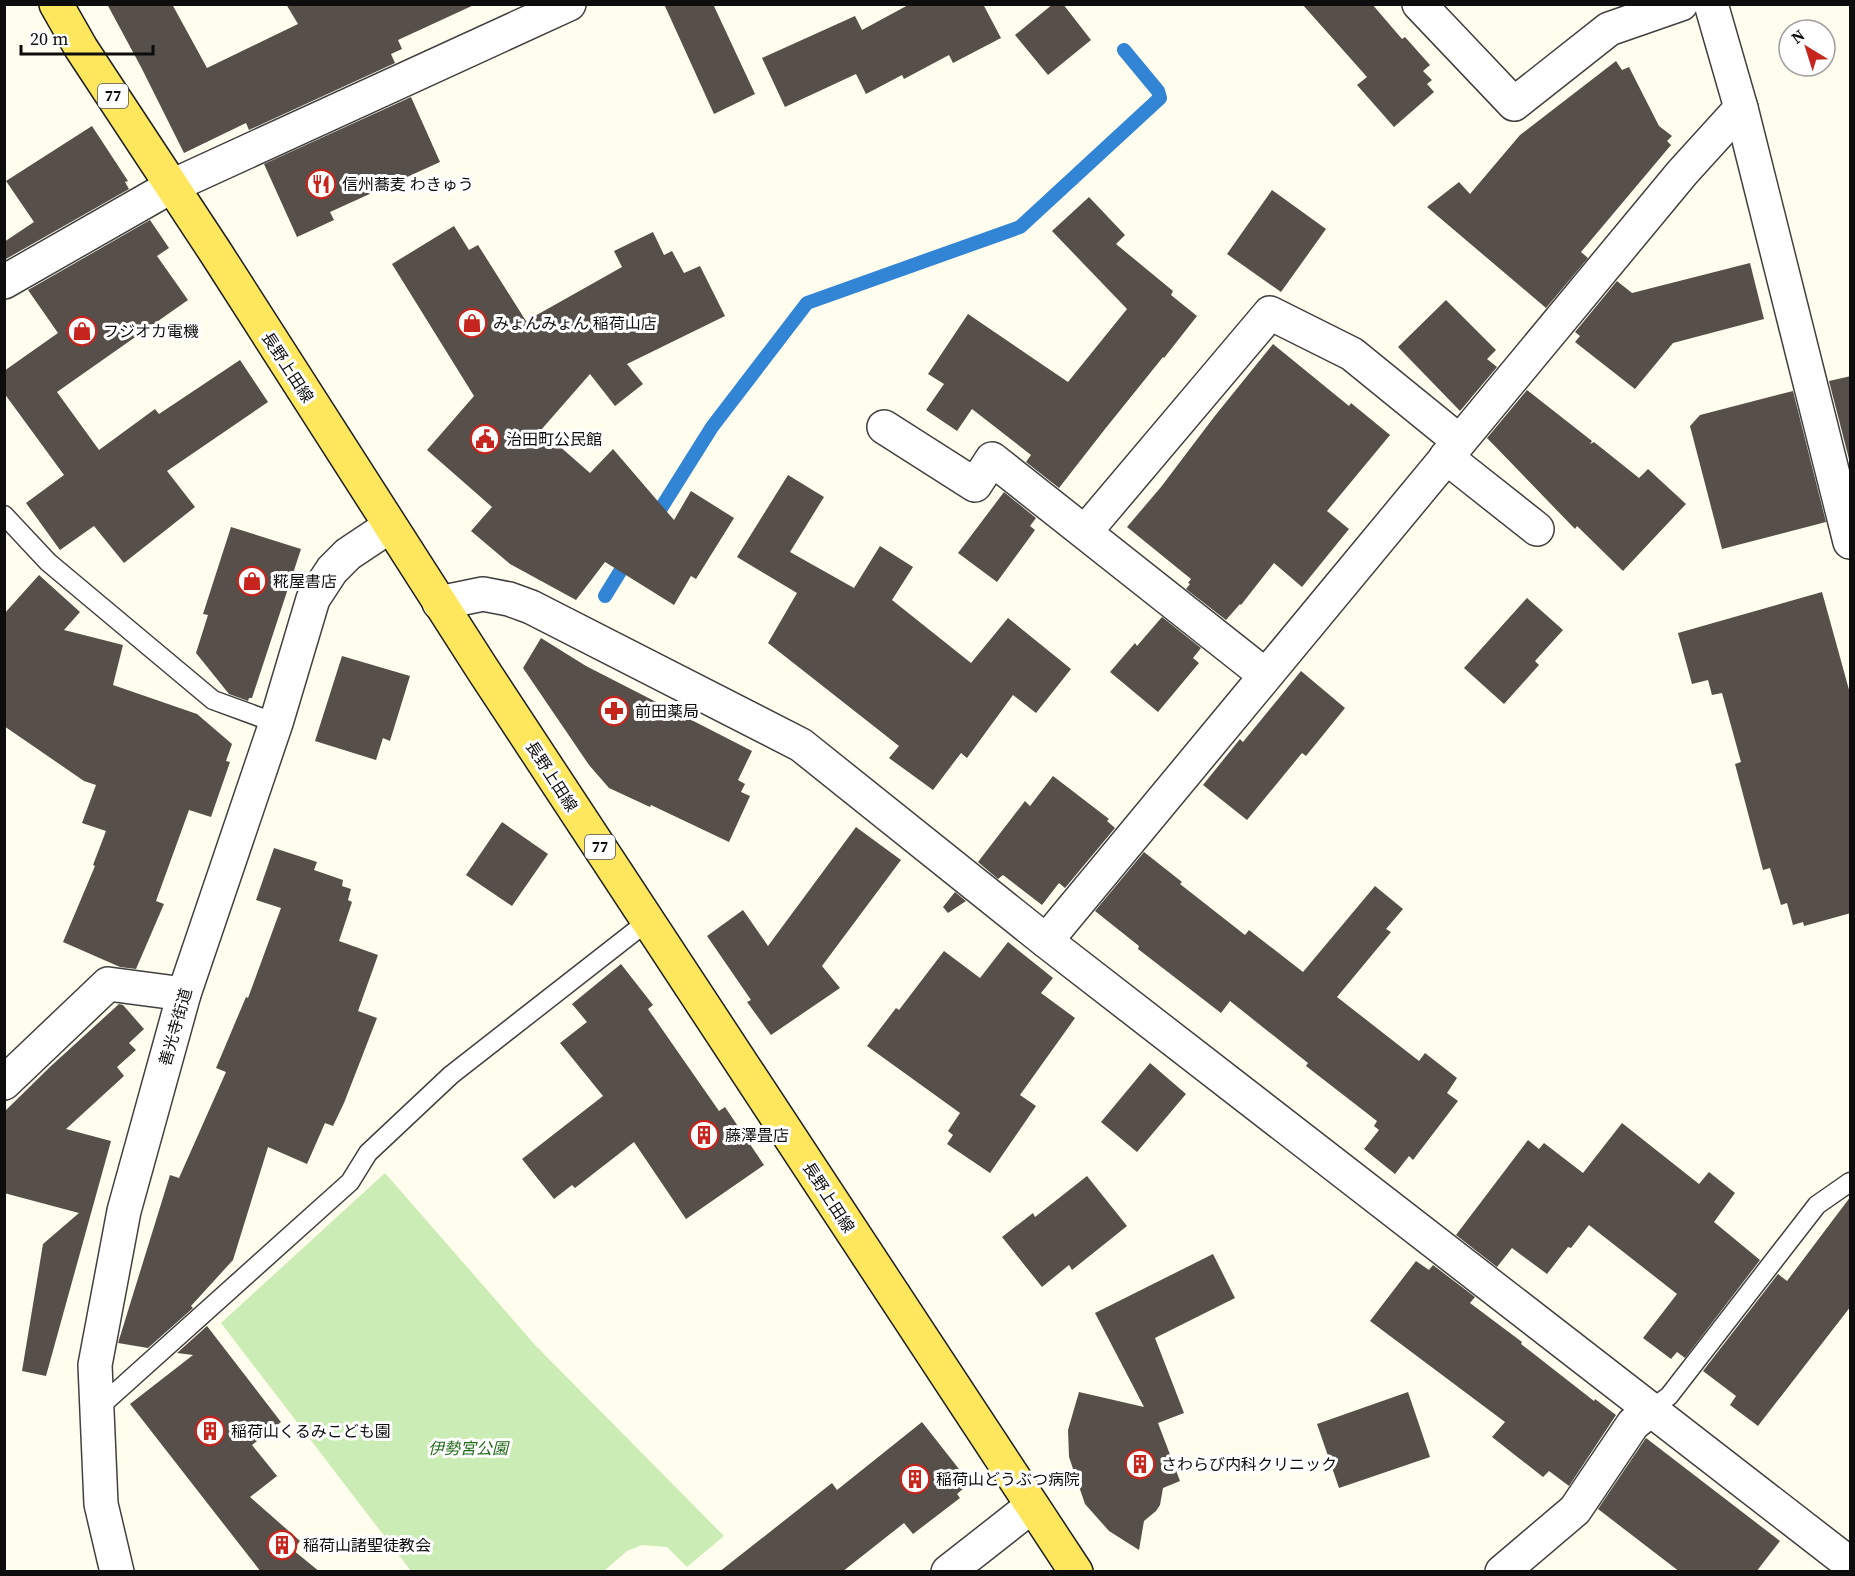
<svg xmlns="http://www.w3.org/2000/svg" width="1855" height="1576" font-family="'Source Serif 4','Noto Sans JP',serif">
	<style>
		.green { fill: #ccecb5 }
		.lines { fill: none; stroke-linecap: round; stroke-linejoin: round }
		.stream { stroke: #3285d5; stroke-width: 14 }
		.building { fill: #574f49 }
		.service-casing { stroke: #404040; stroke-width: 21 }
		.minor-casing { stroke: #404040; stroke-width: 36 }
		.primary-casing { stroke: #1e1e1e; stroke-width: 36 }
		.service { stroke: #fff; stroke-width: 18 }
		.minor { stroke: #fff; stroke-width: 33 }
		.primary { stroke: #ffe75d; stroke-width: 33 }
		.labels { text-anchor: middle; stroke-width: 6; stroke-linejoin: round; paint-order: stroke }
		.shield { fill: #fff; stroke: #565656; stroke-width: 1.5 }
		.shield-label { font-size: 15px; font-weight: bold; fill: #0d0d0d }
		.poi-label { font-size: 16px; fill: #0d0d0d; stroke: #fff; text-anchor: start }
		.street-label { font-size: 16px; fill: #0d0d0d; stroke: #fff }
		.park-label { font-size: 16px; font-style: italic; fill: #23691a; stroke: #fff }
	</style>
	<rect width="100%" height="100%" fill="#fffded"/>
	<path class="green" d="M385 1173 536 1346 724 1536 687 1567 667 1547 642 1545 627 1551 604 1571H411L221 1323Z"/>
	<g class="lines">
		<g class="stream">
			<path d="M653 521 712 427 807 303 1020 227 1160 98 1158 91 1124 50"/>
			<path d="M605 596 629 557"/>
		</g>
	</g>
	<g class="building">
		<path d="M107 4H172L207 68 298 24 286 4H476L398 40 402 49 391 54 395 63 249 130 246 123 184 153 141 67Z"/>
		<path d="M664 4H713L755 94 714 114Z"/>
		<path d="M910 4H983L1001 38 953 63 949 55 904 79 902 75 866 94 856 74 785 107 762 58 855 16 862 30Z"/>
		<path d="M1053 4H1063L1091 40 1048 75 1015 35Z"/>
		<path d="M1302 4H1372L1402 39 1405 37 1430 65 1423 71 1432 80 1427 84 1434 92 1394 127 1357 85 1367 77Z"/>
		<path d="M1616 61 1622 70 1629 67 1659 126 1672 136 1667 141 1671 145 1581 252 1588 258 1546 308 1427 207 1459 182 1470 194 1520 135Z"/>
		<path d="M411 97 440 162 330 212 334 220 297 237 264 164Z"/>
		<path d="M92 126 128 181 125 182 129 189 6 259 4 257V242L34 222 6 181Z"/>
		<path d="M1272 190 1326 229 1281 292 1227 254Z"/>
		<path d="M1089 197 1125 235 1116 244 1173 291 1171 295 1197 316 1164 358 1163 357 1105 429 1059 488 1026 462 1031 455 972 409 957 431 926 410 944 384 928 374 968 314 1068 382 1127 309 1052 231Z"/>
		<path d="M150 220 169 248 157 256 188 300 57 392 99 450 155 409 159 414 240 360 268 402 167 471 195 507 124 563 94 526 60 550 26 503 64 475 4 393V371L58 333 28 290Z"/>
		<path d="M454 226 469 250 478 245 526 321 622 267 614 251 653 232 664 255 672 251 684 273 700 266 725 316 627 364 643 384 615 406 590 374 541 430 590 473 613 449 674 520 691 491 734 518 696 579 691 576 674 605 605 562 576 600 510 564 471 531 492 507 427 450 474 396 392 264Z"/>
		<path d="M1750 263 1764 319 1673 343 1635 389 1575 342 1580 336 1575 332 1617 281 1632 293Z"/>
		<path d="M1446 300 1496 350 1487 359 1497 367 1460 411 1398 347Z"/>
		<path d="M1273 344 1349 406 1351 403 1390 435 1327 511 1349 529 1302 587 1274 563 1241 605 1240 604 1226 620 1186 589 1190 584 1188 583 1191 579 1127 527 1161 487 1214 417Z"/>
		<path d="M1851 376V467L1829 381Z"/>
		<path d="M1527 390 1592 441 1590 444 1594 442 1639 478 1648 469 1686 504 1623 571 1577 526 1575 529 1487 438Z"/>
		<path d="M1793 391 1826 522 1722 549 1690 426 1700 415Z"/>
		<path d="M788 475 824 497 790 552 854 588 880 546 913 567 892 600 971 663 1008 618 1071 669 1036 713 1013 695 967 758 961 753 933 790 889 758 899 746 768 643 797 593 737 557Z"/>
		<path d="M1004 492 1036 518 1030 526 1035 530 997 582 958 553Z"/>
		<path d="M231 527 301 549 252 698H249L248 701 229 694 196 653 208 615 203 614Z"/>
		<path d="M39 575 80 612 64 630 123 645 113 685 197 714 232 744 226 761 230 762 211 817 189 810 156 901 164 904 136 969 120 967 63 942 95 866 93 865 106 831 82 823 96 785 84 781 4 726V614Z"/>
		<path d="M1822 592 1851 697V913L1804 926 1803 922 1793 925 1787 903 1781 905 1770 868 1763 870 1735 764 1741 762 1722 693 1712 695 1708 680 1692 684 1678 633Z"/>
		<path d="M1527 598 1563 630 1535 661 1539 665 1504 704 1464 668Z"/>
		<path d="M1162 617 1201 648 1193 658 1199 663 1158 712 1110 672 1135 643 1137 646Z"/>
		<path d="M541 638 586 666 752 751 738 780 745 784 741 792 750 796 729 842 651 805 650 807 609 788 589 765 523 668Z"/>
		<path d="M342 656 410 676 390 741 383 738 376 760 315 741Z"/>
		<path d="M1301 671 1345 708 1306 756 1302 753 1247 820 1203 785 1240 739 1243 742Z"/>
		<path d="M1053 776 1109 819 1107 821 1115 828 1065 888 1059 883 1042 905 1003 875 998 879 978 862 1025 801 1030 806Z"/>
		<path d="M502 822 548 854 512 906 466 875Z"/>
		<path d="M856 827 901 860 822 966 840 988 771 1035 747 1002 751 1000 707 936 743 910 768 946Z"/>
		<path d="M274 848 317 862 314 870 343 880 342 886 351 889 348 900 352 902 339 941 378 955 358 1011 377 1018 344 1103 333 1126 325 1123 307 1164 268 1147 233 1260 191 1306 193 1308 148 1348 118 1343 170 1175 179 1178 226 1072 216 1068 246 997 248 998 281 908 256 900Z"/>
		<path d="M1144 852 1182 882 1180 884 1245 935 1249 930 1303 972 1375 886 1403 909 1386 929 1391 932 1337 997 1419 1061 1425 1053 1457 1078 1447 1093 1458 1101 1413 1160 1409 1156 1395 1174 1364 1149 1379 1130 1374 1126 1377 1121 1306 1066 1308 1063 1230 1001 1221 1013 1138 949 1139 946 1095 911Z"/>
		<path d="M955 892 966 901 948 913 943 907Z"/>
		<path d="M1008 942 1053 978 1041 993 1075 1018 1020 1095 1036 1106 990 1173 947 1144 953 1135 948 1131 960 1113 867 1046 896 1008 899 1010 944 951 980 978Z"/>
		<path d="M621 964 653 1005 648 1009 719 1111 725 1107 764 1165 686 1219 634 1142 575 1188 572 1185 554 1199 522 1159 603 1096 560 1043 587 1022 572 1004Z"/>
		<path d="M119 1004 123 1005 144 1029 129 1043 136 1050 117 1067 124 1076 66 1129 111 1141 46 1376 22 1371 43 1244 79 1213 4 1193V1112L51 1066Z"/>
		<path d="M1150 1063 1186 1094 1137 1152 1101 1122Z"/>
		<path d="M1622 1123 1699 1184 1709 1172 1735 1193 1714 1222 1760 1260 1685 1358 1677 1352 1671 1359 1643 1338 1677 1294 1589 1225 1571 1248 1568 1247 1547 1274 1512 1248 1497 1267 1456 1235 1528 1140 1539 1149 1544 1143 1583 1173Z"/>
		<path d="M1087 1176 1127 1226 1072 1270 1069 1265 1042 1287 1002 1237 1033 1213 1035 1217Z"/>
		<path d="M1851 1196V1306L1758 1426 1730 1405 1736 1396 1703 1371 1778 1274 1787 1281Z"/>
		<path d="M1213 1254 1235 1298 1155 1338 1184 1413 1158 1423 1180 1481 1163 1488 1160 1505 1156 1511 1144 1521 1139 1550 1109 1531 1085 1504 1069 1457 1068 1430 1079 1392 1144 1407 1095 1313Z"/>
		<path d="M1416 1261 1429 1270 1433 1265 1475 1297 1470 1303 1522 1342 1521 1344 1594 1401 1595 1399 1616 1415 1569 1486 1549 1471 1543 1477 1492 1437 1505 1422 1370 1321Z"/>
		<path d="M207 1326 281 1422 252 1445 277 1476 250 1497 300 1541 293 1550 320 1572H261L130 1404 193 1355 177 1353Z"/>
		<path d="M1408 1392 1430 1457 1339 1488 1317 1424Z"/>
		<path d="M922 1422 970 1483 957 1494 960 1498 913 1534 904 1523 842 1572H719L832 1483 837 1490Z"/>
		<path d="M1646 1438 1780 1541 1756 1572H1680L1598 1509Z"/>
	</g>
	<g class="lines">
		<g class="service-casing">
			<g id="service">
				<path d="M4 515 48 562 213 700 276 723"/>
				<path d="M96 1410 350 1182 368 1153 451 1075 648 921"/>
				<path d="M1650 1410 1669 1396 1817 1205 1850 1182"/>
			</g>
		</g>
		<g class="minor-casing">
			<g id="minor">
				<path d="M1419 4 1514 104 1609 29 1681 4"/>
				<path d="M1711 4 1741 108 1850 542"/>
				<path d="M4 282 172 186 569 4"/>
				<path d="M884 427 975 485 992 459 1265 675"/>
				<path d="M1446 457 1537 529"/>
				<path d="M1085 532 1270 313 1352 354 1459 441"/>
				<path d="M439 603 483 594 509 599 531 607 801 745 1046 941 1850 1564"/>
				<path d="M1046 941 1682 173 1741 108"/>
				<path d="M4 1083 108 984 184 994"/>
				<path d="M117 1572 101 1504 95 1365 124 1211 184 994 276 723 313 599 332 570 348 554 390 526"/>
				<path d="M948 1572 1032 1506"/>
				<path d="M1502 1572 1575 1510 1633 1424 1650 1410"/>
			</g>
		</g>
		<g class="primary-casing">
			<path id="primary" d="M56 4 81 48 216 253 483 670 1076 1572"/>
		</g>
		<use href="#service" class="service"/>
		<use href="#minor" class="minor"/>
		<use href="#primary" class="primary"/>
	</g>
	<defs>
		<g id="restaurant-ring" transform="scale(1.5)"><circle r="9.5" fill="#fff" stroke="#c5251d" stroke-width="1.5"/><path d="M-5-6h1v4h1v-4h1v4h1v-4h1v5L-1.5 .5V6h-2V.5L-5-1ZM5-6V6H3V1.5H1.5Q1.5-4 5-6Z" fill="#c5251d"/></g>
		<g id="shop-ring" transform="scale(1.5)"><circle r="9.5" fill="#fff" stroke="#c5251d" stroke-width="1.5"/><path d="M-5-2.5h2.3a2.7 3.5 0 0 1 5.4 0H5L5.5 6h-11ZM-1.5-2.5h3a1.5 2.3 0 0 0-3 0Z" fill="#c5251d"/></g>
		<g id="civic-ring" transform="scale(1.5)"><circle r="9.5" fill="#fff" stroke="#c5251d" stroke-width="1.5"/><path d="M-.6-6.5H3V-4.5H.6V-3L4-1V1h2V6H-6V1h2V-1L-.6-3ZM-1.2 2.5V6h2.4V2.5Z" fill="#c5251d"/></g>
		<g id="pharmacy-ring" transform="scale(1.5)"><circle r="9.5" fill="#fff" stroke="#c5251d" stroke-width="1.5"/><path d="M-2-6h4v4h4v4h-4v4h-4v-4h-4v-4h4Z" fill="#c5251d"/></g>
		<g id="building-ring" transform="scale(1.5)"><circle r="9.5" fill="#fff" stroke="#c5251d" stroke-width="1.5"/><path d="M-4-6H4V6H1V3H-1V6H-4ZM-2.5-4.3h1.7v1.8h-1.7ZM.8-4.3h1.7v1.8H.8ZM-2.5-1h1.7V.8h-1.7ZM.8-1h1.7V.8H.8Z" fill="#c5251d"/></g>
	</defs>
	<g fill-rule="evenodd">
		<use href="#restaurant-ring" x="321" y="184"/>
		<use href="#shop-ring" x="472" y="323"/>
		<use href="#shop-ring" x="82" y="331"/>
		<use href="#civic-ring" x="485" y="439"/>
		<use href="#shop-ring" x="252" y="581"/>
		<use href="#pharmacy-ring" x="614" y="711"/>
		<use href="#building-ring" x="704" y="1135"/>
		<use href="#building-ring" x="210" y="1431"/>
		<use href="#building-ring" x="1140" y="1464"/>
		<use href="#building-ring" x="915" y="1479"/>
		<use href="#building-ring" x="282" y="1545"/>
	</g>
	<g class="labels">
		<g class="shield">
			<rect x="98" y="84" width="30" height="24" rx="4.5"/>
			<rect x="585" y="835" width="30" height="24" rx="4.5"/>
		</g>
		<g class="shield-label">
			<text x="113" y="101">77</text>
			<text x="600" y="852">77</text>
		</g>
		<g class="poi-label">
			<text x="342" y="190">信州蕎麦 わきゅう</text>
			<text x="493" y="329">みょんみょん 稲荷山店</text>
			<text x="103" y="337">フジオカ電機</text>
			<text x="506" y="445">治田町公民館</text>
			<text x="273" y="587">糀屋書店</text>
			<text x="635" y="717">前田薬局</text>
			<text x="725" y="1141">藤澤畳店</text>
			<text x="231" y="1437">稲荷山くるみこども園</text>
			<text x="1161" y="1470">さわらび内科クリニック</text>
			<text x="936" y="1485">稲荷山どうぶつ病院</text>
			<text x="303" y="1551">稲荷山諸聖徒教会</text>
		</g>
		<g class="street-label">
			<text transform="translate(288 367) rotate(57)" y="6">長野上田線</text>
			<text transform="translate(552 776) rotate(57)" y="6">長野上田線</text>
			<text transform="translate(175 1027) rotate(-74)" y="6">善光寺街道</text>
			<text transform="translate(829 1197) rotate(57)" y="6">長野上田線</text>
		</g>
		<g class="park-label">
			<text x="468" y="1454">伊勢宮公園</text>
		</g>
	</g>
	<rect width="1855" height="1576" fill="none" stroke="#0d0d0d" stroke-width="12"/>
	<g transform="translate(1807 48) rotate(322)"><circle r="28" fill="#ffffff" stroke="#9e9e9e" stroke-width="1.5"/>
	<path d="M0-4.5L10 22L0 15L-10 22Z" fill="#c5251d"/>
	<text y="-9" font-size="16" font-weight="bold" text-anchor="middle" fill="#0d0d0d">N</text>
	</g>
	<path d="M21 45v9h132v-9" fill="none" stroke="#0d0d0d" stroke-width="3"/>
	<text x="30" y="45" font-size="18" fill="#0d0d0d" stroke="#ffffff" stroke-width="4.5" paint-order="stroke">20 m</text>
</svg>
